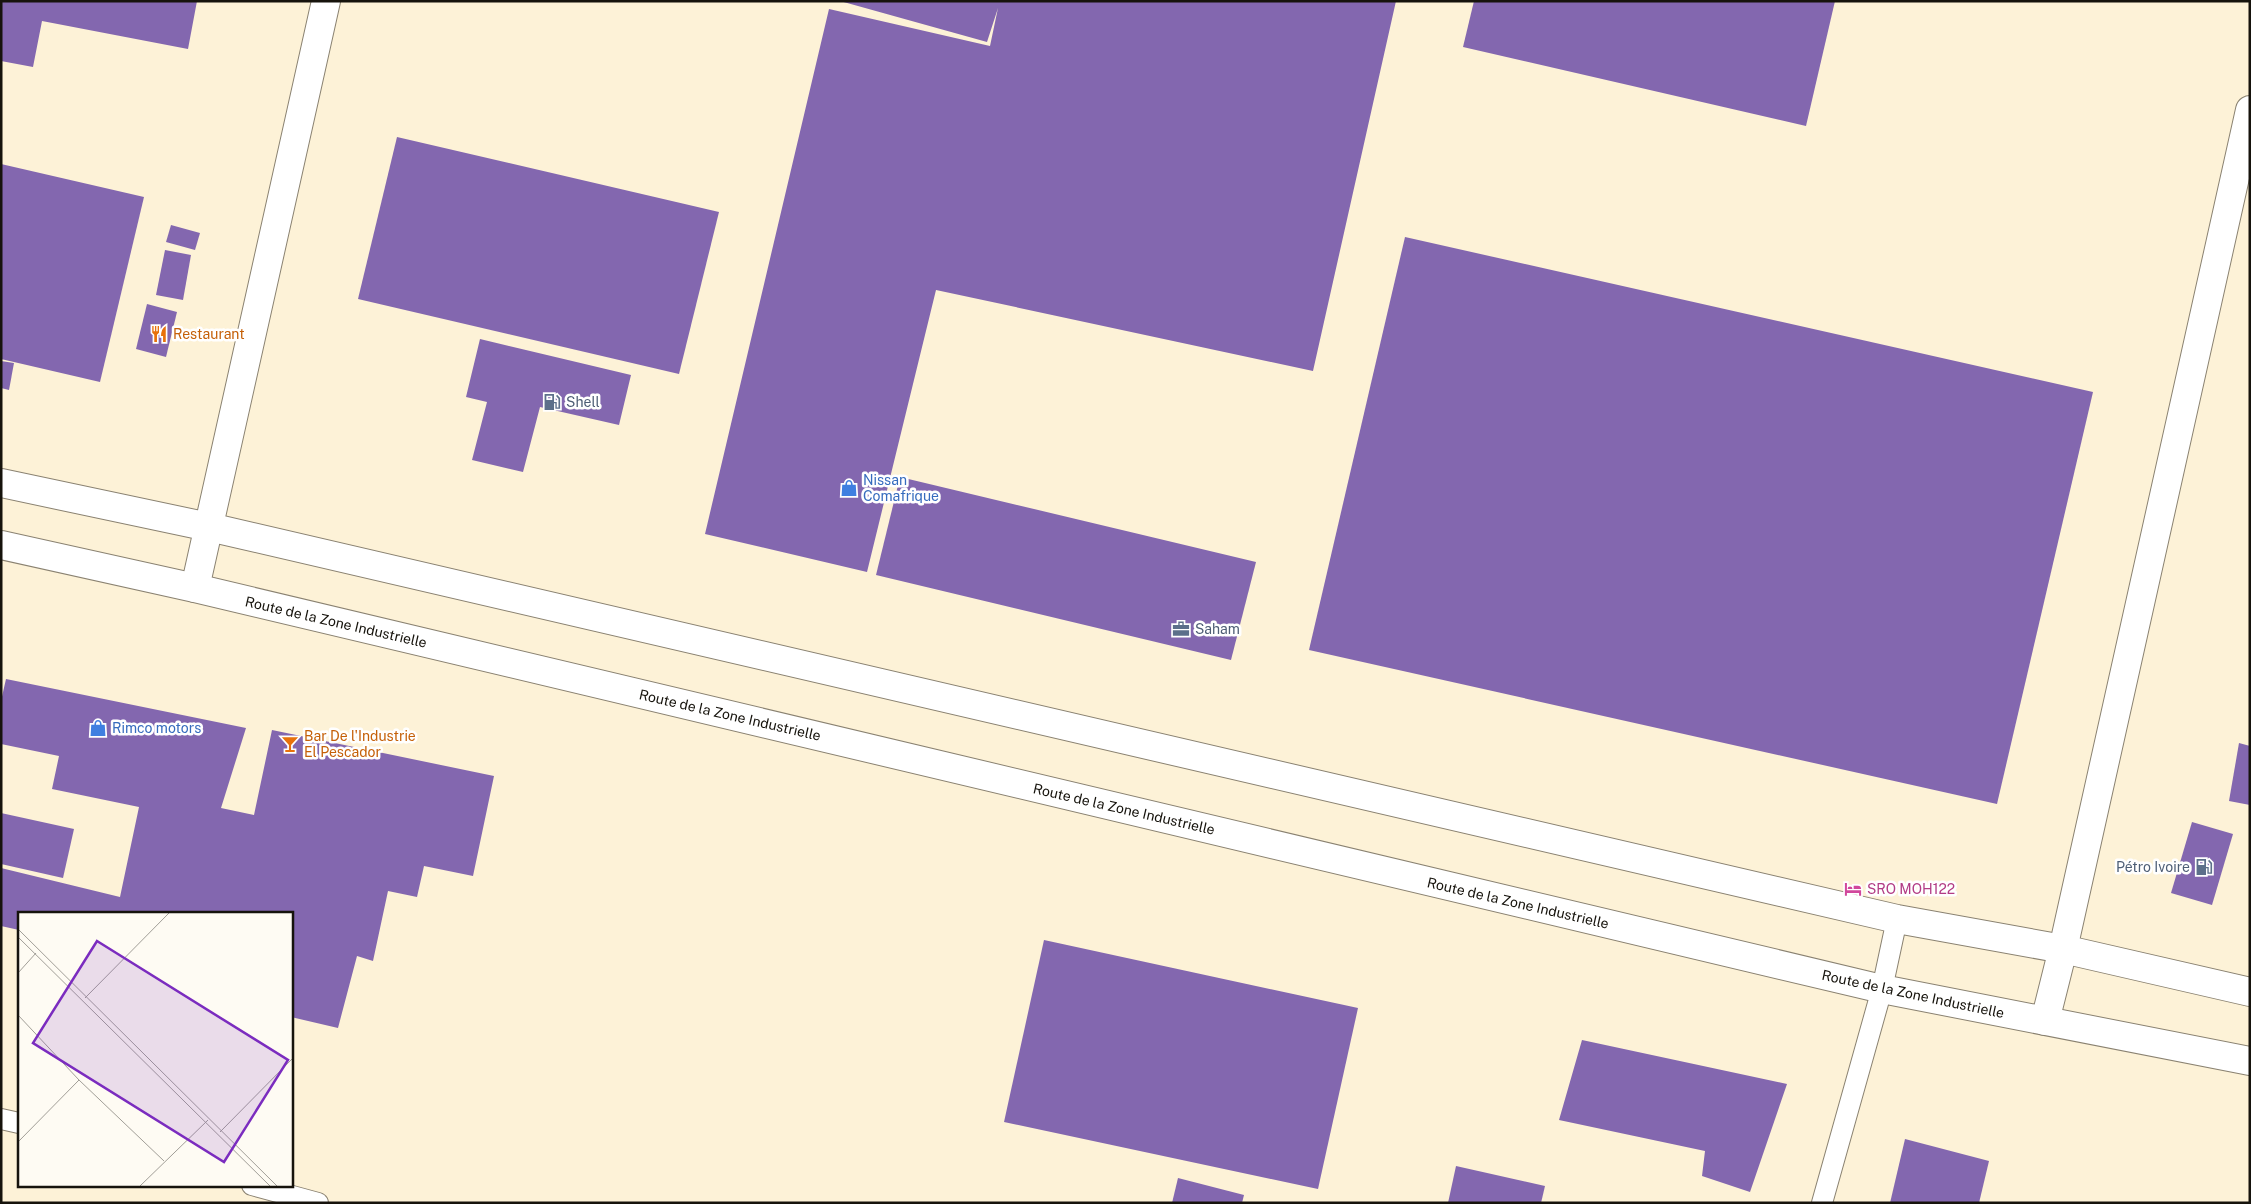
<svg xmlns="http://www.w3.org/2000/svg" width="2251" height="1204" font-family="'Public Sans',sans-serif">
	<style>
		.built { fill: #fdf2d7; fill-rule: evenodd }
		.building { fill: #8367af }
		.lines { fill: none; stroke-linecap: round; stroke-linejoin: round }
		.service-casing { stroke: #8a8271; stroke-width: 22 }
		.minor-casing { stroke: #8a8271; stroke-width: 30 }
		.secondary-casing { stroke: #8a8271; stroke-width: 30 }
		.service { stroke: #fff; stroke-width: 20 }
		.minor { stroke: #fff; stroke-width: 28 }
		.secondary { stroke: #fff; stroke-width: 28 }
		.labels { text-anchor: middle; stroke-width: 5; stroke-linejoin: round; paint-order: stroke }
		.food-label { font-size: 14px; fill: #c56008; stroke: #fff; text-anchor: start }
		.service-label { font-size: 14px; fill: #4e5e75; stroke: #fff; text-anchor: start }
		.shop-label { font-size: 14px; fill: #366cbe; stroke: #fff; text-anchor: start }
		.street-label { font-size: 14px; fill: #16130c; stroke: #fff }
		.hotel-label { font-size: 14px; fill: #b23c85; stroke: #fff; text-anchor: start }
		.inset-road { fill: none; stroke: #a19e97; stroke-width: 1 }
		.view { fill: #7b2cbf; fill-opacity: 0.15; stroke: #7b2cbf; stroke-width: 2.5 }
		.inset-edge { fill: none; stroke: #16130c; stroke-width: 2.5 }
	</style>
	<rect width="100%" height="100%" fill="#fefbf3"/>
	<path class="built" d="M1 1H2250V1203H1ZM19 913H291V1185H19Z"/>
	<g class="building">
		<path d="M1 1H197L188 49 42 21 33 67 1 61Z"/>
		<path d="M840 1H1396L1313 371 936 290 867 572 705 534 829 9 990 46 998 8 987 42Z"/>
		<path d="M1474 1H1835L1806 126 1463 47Z"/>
		<path d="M397 137 719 212 679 374 358 299Z"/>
		<path d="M1 164 144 197 100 382 1 359Z"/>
		<path d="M171 225 200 233 195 250 166 242Z"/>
		<path d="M1405 237 2093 392 1997 804 1309 650Z"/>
		<path d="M165 250 191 255 183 300 156 295Z"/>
		<path d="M147 304 177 312 166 357 136 349Z"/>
		<path d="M480 339 631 375 619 425 540 407 523 472 472 460 487 402 466 397Z"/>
		<path d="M1 361 14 363 9 390 1 388Z"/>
		<path d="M900 477 1256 562 1231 660 876 575Z"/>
		<path d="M6 679 246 728 221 808 254 815 272 730 494 776 473 876 424 866 417 897 388 891 373 961 357 956 338 1028 291 1017V913H19V930L1 926V868L120 897 139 807 52 789 59 756 1 744V701Z"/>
		<path d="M2239 743 2250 746V805L2229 801Z"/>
		<path d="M1 813 74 829 63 878 1 864Z"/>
		<path d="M2192 822 2233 834 2212 905 2171 893Z"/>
		<path d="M1044 940 1358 1008 1318 1189 1004 1122Z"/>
		<path d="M1582 1040 1787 1084 1750 1192 1702 1176 1705 1151 1559 1120Z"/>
		<path d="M1905 1139 1989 1161 1979 1203H1890Z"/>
		<path d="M1456 1166 1545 1186 1541 1203H1448Z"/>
		<path d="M1178 1178 1244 1195 1242 1203H1172Z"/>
	</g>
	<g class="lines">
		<g class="service-casing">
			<g id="service">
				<path d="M1 1119 19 1123"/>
				<path d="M252 1185 318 1203"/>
				<path d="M1822 1203 1882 989 1897 919"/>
			</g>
		</g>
		<g class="minor-casing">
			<g id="minor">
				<path d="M195 588 326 1"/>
				<path d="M2045 1021 2063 949 2250 110"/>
			</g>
		</g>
		<g class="secondary-casing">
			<g id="secondary">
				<path d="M1 483 209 527 1897 919 2063 949 2250 992"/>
				<path d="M1 545 195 588 1882 989 2250 1061"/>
			</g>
		</g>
		<use href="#service" class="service"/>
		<use href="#minor" class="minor"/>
		<use href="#secondary" class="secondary"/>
	</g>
	<defs>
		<g id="restaurant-bare" transform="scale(1.35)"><path d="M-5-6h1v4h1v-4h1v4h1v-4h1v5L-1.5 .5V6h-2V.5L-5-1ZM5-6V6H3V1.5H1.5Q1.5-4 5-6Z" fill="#e8710a" stroke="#fff" stroke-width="2.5" paint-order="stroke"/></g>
		<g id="fuel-bare" transform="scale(1.35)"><path d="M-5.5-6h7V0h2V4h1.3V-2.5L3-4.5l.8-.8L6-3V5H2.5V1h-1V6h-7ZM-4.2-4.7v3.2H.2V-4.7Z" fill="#5c6f8a" stroke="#fff" stroke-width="2.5" paint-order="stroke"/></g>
		<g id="shop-bare" transform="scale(1.35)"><path d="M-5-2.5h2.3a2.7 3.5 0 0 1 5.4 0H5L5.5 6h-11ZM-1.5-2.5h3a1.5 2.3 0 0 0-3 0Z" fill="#3f7fe0" stroke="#fff" stroke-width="2.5" paint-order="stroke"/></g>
		<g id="office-bare" transform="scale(1.35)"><path d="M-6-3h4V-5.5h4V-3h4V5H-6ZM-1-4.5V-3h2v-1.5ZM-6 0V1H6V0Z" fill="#5c6f8a" stroke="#fff" stroke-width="2.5" paint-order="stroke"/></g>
		<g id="bar-bare" transform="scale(1.35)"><path d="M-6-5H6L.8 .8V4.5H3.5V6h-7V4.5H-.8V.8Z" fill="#e8710a" stroke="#fff" stroke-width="2.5" paint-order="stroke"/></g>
		<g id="hotel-bare" transform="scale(1.35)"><path d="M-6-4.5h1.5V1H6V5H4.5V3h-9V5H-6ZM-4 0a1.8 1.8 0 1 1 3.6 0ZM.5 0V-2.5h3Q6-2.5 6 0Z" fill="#d1479c" stroke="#fff" stroke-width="2.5" paint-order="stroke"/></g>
	</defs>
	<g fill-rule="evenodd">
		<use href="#restaurant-bare" x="159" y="334"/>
		<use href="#fuel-bare" x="552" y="402"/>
		<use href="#shop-bare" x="849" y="488"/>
		<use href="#office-bare" x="1181" y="629"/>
		<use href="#shop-bare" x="98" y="728"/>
		<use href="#bar-bare" x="290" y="744"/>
		<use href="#fuel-bare" x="2204" y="867"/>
		<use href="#hotel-bare" x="1853" y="889"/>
	</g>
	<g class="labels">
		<g class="food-label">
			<text x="173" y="339">Restaurant</text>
			<text x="304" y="741">Bar De l'Industrie<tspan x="304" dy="16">El Pescador</tspan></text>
		</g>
		<g class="service-label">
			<text x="566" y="407">Shell</text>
			<text x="1195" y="634">Saham</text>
			<text x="2190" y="872" text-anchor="end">Pétro Ivoire</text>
		</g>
		<g class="shop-label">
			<text x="863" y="485">Nissan<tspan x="863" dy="16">Comafrique</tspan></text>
			<text x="112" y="733">Rimco motors</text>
		</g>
		<g class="street-label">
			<text transform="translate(336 622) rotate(13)" y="5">Route de la Zone Industrielle</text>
			<text transform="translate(730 715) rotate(13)" y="5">Route de la Zone Industrielle</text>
			<text transform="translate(1124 809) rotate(13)" y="5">Route de la Zone Industrielle</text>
			<text transform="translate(1518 903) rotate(13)" y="5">Route de la Zone Industrielle</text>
			<text transform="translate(1913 994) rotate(12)" y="5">Route de la Zone Industrielle</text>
		</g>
		<g class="hotel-label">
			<text x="1867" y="894">SRO MOH122</text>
		</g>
	</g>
	<g transform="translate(18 912)">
		<rect width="275" height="275" fill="#fefbf3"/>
		<path class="inset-road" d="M0 17 259 274M0 25 252 274M0 61 18 41M67 86 151 1M0 103 61 168 146 249M202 220 275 146M0 230 61 168M122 274 190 208"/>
		<path class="view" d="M79 29 270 148 206 250 15 131Z"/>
		<rect width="275" height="275" class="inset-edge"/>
	</g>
	<rect width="2251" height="1204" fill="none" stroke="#16130c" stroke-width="5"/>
</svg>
